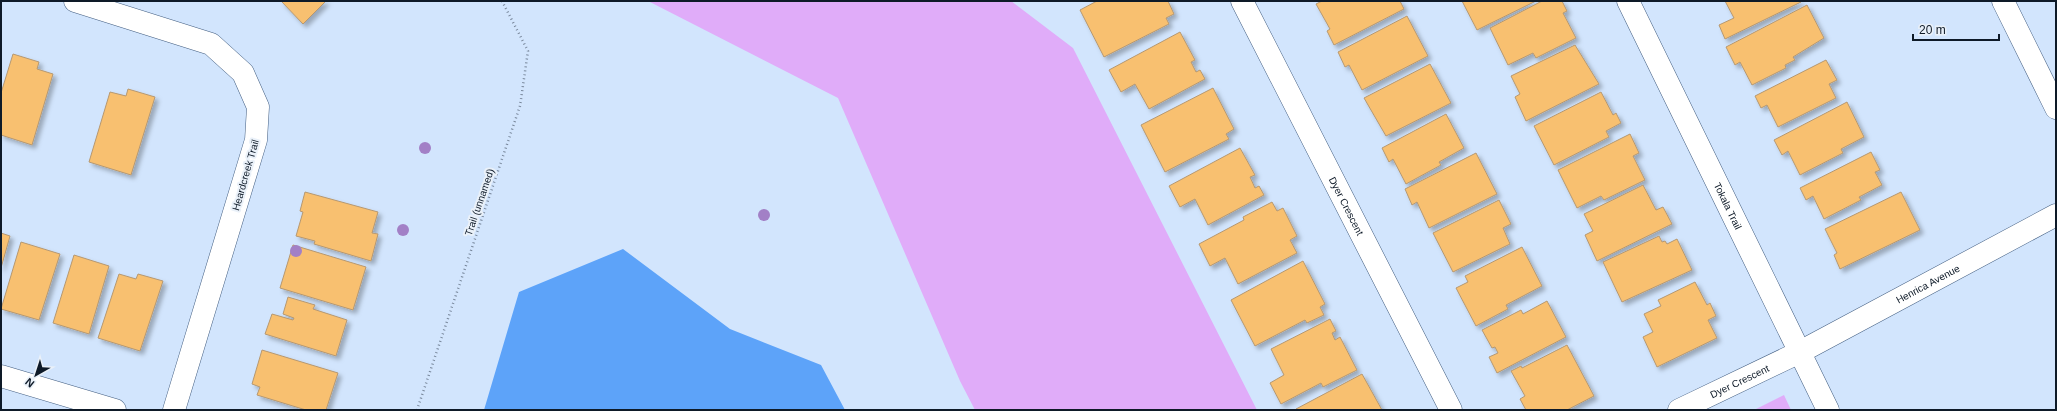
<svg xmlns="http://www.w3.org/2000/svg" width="2057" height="411" font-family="Arial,sans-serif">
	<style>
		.green { fill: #e0acf9 }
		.water { fill: #5da3f9 }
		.building { fill: #f8c070; stroke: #b69871; filter: url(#shadow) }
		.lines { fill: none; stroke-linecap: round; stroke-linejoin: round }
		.street-casing { stroke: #435e81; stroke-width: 23 }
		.secondary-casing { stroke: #435e81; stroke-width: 23 }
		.path { stroke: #79889c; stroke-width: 2.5; stroke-dasharray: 1 3; stroke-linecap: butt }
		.street { stroke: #fff; stroke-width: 22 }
		.secondary { stroke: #fff; stroke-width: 22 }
		.tree { fill: #a280c6 }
		.labels { text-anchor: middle; stroke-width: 4; stroke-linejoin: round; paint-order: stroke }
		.street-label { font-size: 10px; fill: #0e1a28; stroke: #eaf1f9 }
	</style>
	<defs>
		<filter id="shadow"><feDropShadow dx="3.5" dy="3.5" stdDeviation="2" flood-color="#0004"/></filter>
	</defs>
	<rect width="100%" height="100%" fill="#d2e5fd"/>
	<g class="green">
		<path d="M648 1H1011L1073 48 1257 410H975L960 381 838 98Z"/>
		<path d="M1784 395 1791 410H1754Z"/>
	</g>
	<path class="water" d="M623 249 730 329 821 365 845 410H484L519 292Z"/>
	<g class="building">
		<path d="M281 1H326L303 24Z"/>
		<path d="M1097 1H1168L1174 14 1166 18 1169 24 1104 57 1080 10Z"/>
		<path d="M1322 1H1400L1404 9 1334 45 1327 31 1330 29 1316 4Z"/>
		<path d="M1462 1H1536L1477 30Z"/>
		<path d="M1542 1H1562L1567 11 1563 13 1576 38 1536 58 1533 53 1508 65 1490 28Z"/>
		<path d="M1725 1H1800L1801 2 1725 39 1719 25 1734 18Z"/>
		<path d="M1807 5 1824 38 1793 57 1795 60 1785 65 1786 68 1752 85 1740 62 1735 65 1726 47Z"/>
		<path d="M1407 16 1428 56 1362 90 1349 65 1345 67 1338 52Z"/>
		<path d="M1180 32 1195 60 1191 62 1196 72 1200 70 1205 79 1149 109 1135 84 1121 92 1109 70Z"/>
		<path d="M1575 45 1599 84 1526 121 1515 97 1520 94 1511 76Z"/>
		<path d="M13 54 39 62 37 69 53 74 32 145 1 135V93Z"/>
		<path d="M1826 60 1837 80 1829 84 1836 98 1778 127 1767 105 1761 108 1755 96Z"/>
		<path d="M1430 64 1451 103 1386 136 1364 98Z"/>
		<path d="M1213 88 1234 129 1226 134 1229 139 1165 172 1141 125Z"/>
		<path d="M128 89 155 97 131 175 89 162 110 92 126 96Z"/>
		<path d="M1601 92 1613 115 1616 113 1621 123 1606 131 1609 137 1554 165 1534 126Z"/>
		<path d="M1847 102 1864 137 1841 149 1843 153 1800 175 1788 151 1782 155 1774 140Z"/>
		<path d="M1446 114 1464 148 1439 162 1441 165 1406 184 1393 159 1389 162 1382 148Z"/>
		<path d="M1630 134 1639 153 1633 156 1645 180 1604 200 1601 196 1577 208 1558 170Z"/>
		<path d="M1240 148 1255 175 1250 177 1255 188 1259 186 1264 195 1208 225 1195 199 1180 207 1169 186Z"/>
		<path d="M1871 152 1880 170 1875 172 1882 185 1859 197 1861 200 1824 219 1813 196 1806 200 1800 188Z"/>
		<path d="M1476 153 1497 194 1429 228 1417 202 1412 205 1405 189Z"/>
		<path d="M1643 185 1656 210 1663 207 1672 224 1597 261 1585 235 1593 231 1584 214Z"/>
		<path d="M305 192 378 212 372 233 378 234 371 261 314 244 315 241 296 236 303 212 300 211Z"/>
		<path d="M1901 192 1920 230 1840 269 1834 255 1837 253 1825 229Z"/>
		<path d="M1499 200 1511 224 1503 228 1510 244 1453 272 1433 233Z"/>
		<path d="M1272 202 1277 211 1283 208 1297 236 1290 240 1297 253 1238 284 1225 258 1210 266 1199 244 1244 220 1243 217Z"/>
		<path d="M1 233 10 236 1 268Z"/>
		<path d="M1659 236 1662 242 1665 241 1667 244 1677 239 1692 270 1622 302 1603 262Z"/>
		<path d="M21 242 60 254 39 320 1 309Z"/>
		<path d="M293 245 366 267 353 310 280 288Z"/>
		<path d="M1522 247 1542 286 1506 305 1508 309 1476 326 1456 288 1468 282 1465 276Z"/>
		<path d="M74 255 109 266 89 334 53 323Z"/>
		<path d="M1303 261 1325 304 1320 307 1324 315 1307 323 1305 320 1255 346 1231 300Z"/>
		<path d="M119 274 136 279 138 274 163 281 140 351 98 338Z"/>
		<path d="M1695 282 1707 305 1710 303 1716 316 1708 320 1717 338 1657 367 1643 337 1653 332 1644 314 1661 306 1658 300Z"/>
		<path d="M288 297 315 305 313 309 347 320 336 356 265 334 272 314 293 320 294 318 283 314Z"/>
		<path d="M1547 301 1566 337 1497 373 1489 357 1498 353 1495 347 1492 348 1482 330 1521 310 1523 314Z"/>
		<path d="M1330 319 1336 331 1332 333 1335 340 1340 337 1357 370 1323 387 1321 383 1281 404 1270 383 1284 375 1271 349Z"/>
		<path d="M1567 345 1594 396 1567 410H1526L1520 399 1525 396 1511 371 1521 366 1522 368Z"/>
		<path d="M262 350 338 373 326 410H306L257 395 260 387 252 384Z"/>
		<path d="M1362 374 1382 410H1296V409Z"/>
	</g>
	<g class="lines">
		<g class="street-casing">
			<g id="street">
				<path d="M75 1 211 44 243 73 258 107 256 140 174 410"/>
				<path id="s1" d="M1242 1 1451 410"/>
				<path d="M2003 1 2056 108"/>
				<path d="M1 376 115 410"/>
				<path id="s2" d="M1679 410 1800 352 2056 215"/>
			</g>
		</g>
		<g class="secondary-casing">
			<g id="secondary">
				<path id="s3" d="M1628 1 1828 410"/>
			</g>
		</g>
		<path class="path" d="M417 410 520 106 528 51 502 1"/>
		<use href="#street" class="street"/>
		<use href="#secondary" class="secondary"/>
	</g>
	<g class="tree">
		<circle cx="425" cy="148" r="6"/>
		<circle cx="764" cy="215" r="6"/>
		<circle cx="403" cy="230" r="6"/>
		<circle cx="296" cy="251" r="6"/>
	</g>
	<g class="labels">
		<g class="street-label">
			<text transform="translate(245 175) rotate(-74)" y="4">Heardcreek Trail</text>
			<text transform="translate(479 202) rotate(-71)" y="4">Trail (unnamed)</text>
			<text dy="4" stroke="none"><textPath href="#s1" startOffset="230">Dyer Crescent</textPath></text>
			<text dy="4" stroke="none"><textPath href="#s3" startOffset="228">Tokala Trail</textPath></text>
			<text dy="4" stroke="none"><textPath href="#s2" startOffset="279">Henrica Avenue</textPath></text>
			<text dy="4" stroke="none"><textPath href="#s2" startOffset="67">Dyer Crescent</textPath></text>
		</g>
	</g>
	<rect width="2057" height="411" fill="none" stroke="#0e1a28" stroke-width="4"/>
	<g transform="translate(36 375) rotate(219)" stroke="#eaf1f9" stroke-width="3" paint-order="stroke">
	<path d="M0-3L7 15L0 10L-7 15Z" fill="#0e1a28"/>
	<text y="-6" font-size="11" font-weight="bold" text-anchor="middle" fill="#0e1a28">N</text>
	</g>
	<path d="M1913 34v6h86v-6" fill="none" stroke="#0e1a28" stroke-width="2"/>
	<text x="1919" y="34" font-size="12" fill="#0e1a28" stroke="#eaf1f9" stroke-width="3" paint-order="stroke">20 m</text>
</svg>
